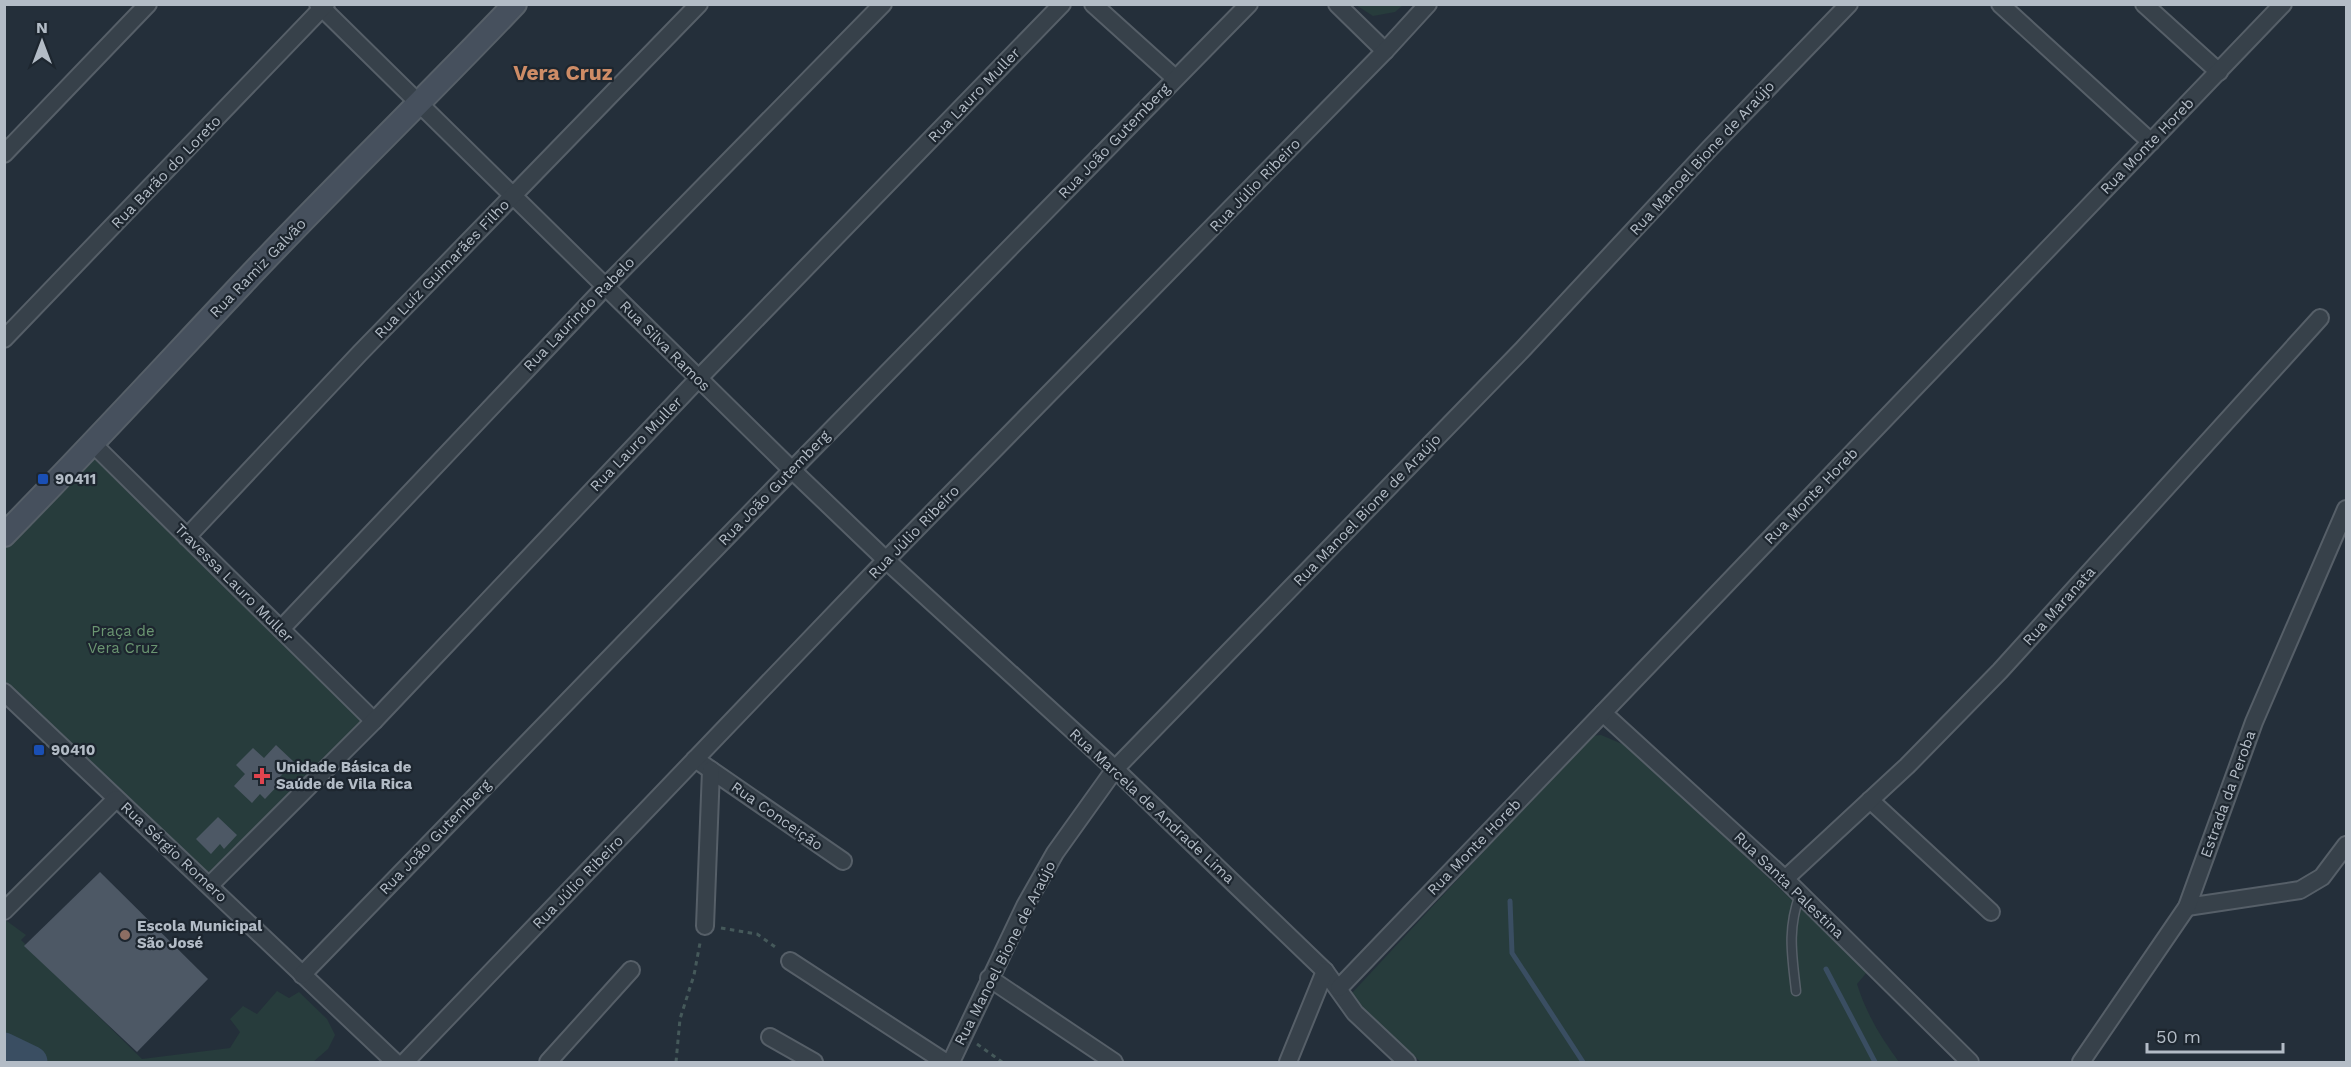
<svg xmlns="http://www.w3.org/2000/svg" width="2351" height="1067" font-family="'Work Sans',sans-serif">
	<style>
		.green { fill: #273c3c }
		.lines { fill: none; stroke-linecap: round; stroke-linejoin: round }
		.stream { stroke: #3a4e62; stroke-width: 5 }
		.river { stroke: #3a4e62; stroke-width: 33 }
		.building { fill: #4d5865 }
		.lane-casing { stroke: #565f68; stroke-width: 11 }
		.street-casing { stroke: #565f68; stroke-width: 20 }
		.secondary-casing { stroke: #565f68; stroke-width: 26 }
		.path { stroke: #45595a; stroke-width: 3; stroke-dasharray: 4.5 4.5; stroke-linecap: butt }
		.lane { stroke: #37414a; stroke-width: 8 }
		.street { stroke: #37414a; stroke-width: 16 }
		.secondary { stroke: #46505d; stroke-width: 22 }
		.transit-dot { fill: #1a4fb4; stroke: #1d262f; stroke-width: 2 }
		.health-dot { fill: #e0444e; stroke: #1d262f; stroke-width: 2 }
		.education-dot { fill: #8d6e63; stroke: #1d262f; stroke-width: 2 }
		.labels { text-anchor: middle; stroke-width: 4.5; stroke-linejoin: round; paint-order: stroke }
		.street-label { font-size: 15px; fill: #b3bcc6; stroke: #1d262f }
		.poi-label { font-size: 15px; font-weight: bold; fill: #b3bcc6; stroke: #1d262f; text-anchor: start }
		.park-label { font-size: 15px; fill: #6b9672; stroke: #1d262f }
		.district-label { font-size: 21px; font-weight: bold; fill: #ce8c66; stroke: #1d262f }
	</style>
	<rect width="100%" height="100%" fill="#242f3a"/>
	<g class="green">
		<path d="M1356 5H1403L1395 12 1373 16Z"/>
		<path d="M94 445 374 721 210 885 5 691 4 535Z"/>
		<path d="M1601 735 1627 746 1868 971 1857 984C1866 1013 1881 1038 1899 1062H1421L1369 1016 1352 993 1591 736Z"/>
		<path d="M4 919 26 935 21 940 142 1059 230 1048 240 1032 230 1019 243 1006 257 1014 277 991 289 998 299 992 327 1019 335 1035 328 1049 313 1062H5Z"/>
	</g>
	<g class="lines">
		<g class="stream">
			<path d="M1510 901 1512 953 1583 1062"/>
			<path d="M1826 969 1875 1062"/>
		</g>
		<path class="river" d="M4 1049 31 1062"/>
	</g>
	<g class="building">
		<path d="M276 745 294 762 278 779 281 782 265 799 260 794 252 803 234 786 245 774 236 765 253 748 264 758Z"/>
		<path d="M218 817 237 835 224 849 220 844 211 854 196 839Z"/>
		<path d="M100 872 208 979 137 1052 24 946Z"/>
	</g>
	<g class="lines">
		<g class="lane-casing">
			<path id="lane" d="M1796 991C1792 955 1787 930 1800 894"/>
		</g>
		<g class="street-casing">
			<g id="street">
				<path d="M318 4 792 470 886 560 1115 769 1325 971 1355 1013 1407 1062"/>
				<path d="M1093 4 1175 78"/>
				<path d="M1337 4 1385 51"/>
				<path d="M2000 4 2151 142"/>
				<path d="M2144 4 2219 72"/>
				<path d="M4 154 148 4"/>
				<path d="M4 339 326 4"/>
				<path d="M94 445 374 721"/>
				<path d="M187 537 360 353 699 4"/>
				<path d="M281 629 605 287 883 4"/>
				<path d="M4 692 395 1062"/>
				<path d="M1603 713 1785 879 1970 1062"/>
				<path d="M695 759 843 861"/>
				<path d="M1870 800 1991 912"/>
				<path d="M1785 879 1907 766 2000 671 2320 318"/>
				<path d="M210 885 374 721 698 379 1062 4"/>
				<path d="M2187 907 2300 890 2322 877 2346 845"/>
				<path d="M4 911 116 799"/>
				<path d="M705 926 711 770"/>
				<path d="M790 961 945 1062"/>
				<path d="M302 975 792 470 1249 4"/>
				<path d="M989 978 1114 1062"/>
				<path d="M1339 988 2283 4"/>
				<path d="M770 1037 814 1062"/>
				<path d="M405 1062 886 560 1385 51 1428 4"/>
				<path d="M548 1062 631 970"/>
				<path d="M951 1062 1025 906 1055 853 1115 769 1523 349 1710 148 1849 4"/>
				<path d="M1288 1062 1325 971"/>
				<path d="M2081 1062 2187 907 2254 722 2346 509"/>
			</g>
		</g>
		<g class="secondary-casing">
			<path id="secondary" d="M4 535C85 453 163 368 242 284 331 189 425 99 515 4"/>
		</g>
		<g class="path">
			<path d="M721 928 757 934 778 949"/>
			<path d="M977 1044 1002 1062"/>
			<path d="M676 1062 680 1019 694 975 700 943"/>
		</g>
		<use href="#lane" class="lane"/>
		<use href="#street" class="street"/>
		<use href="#secondary" class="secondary"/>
	</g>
	<g class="transit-dot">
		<rect x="37" y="473" width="12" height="12" rx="3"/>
		<rect x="33" y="744" width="12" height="12" rx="3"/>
	</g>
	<path class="health-dot" d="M259 767h6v6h6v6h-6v6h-6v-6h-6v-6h6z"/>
	<circle class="education-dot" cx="125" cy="935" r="6"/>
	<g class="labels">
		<g class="street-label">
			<text transform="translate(974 95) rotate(-46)" y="5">Rua Lauro Muller</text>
			<text transform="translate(1114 141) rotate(-46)" y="5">Rua João Gutemberg</text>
			<text transform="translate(2147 146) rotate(-46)" y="5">Rua Monte Horeb</text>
			<text transform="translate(1702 158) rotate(-47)" y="5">Rua Manoel Bione de Araújo</text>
			<text transform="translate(166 172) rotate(-46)" y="5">Rua Barão do Loreto</text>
			<text transform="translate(1255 185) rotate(-46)" y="5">Rua Júlio Ribeiro</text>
			<text transform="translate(258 268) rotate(-46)" y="5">Rua Ramiz Galvão</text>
			<text transform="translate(442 269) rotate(-46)" y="5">Rua Luíz Guimarães Filho</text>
			<text transform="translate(579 314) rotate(-46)" y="5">Rua Laurindo Rabelo</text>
			<text transform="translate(665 346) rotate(45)" y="5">Rua Silva Ramos</text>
			<text transform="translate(636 444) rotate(-46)" y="5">Rua Lauro Muller</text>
			<text transform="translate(774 488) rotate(-46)" y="5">Rua João Gutemberg</text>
			<text transform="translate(1811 496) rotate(-46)" y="5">Rua Monte Horeb</text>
			<text transform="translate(1367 510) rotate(-46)" y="5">Rua Manoel Bione de Araújo</text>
			<text transform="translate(914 532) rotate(-46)" y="5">Rua Júlio Ribeiro</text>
			<text transform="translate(234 583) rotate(45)" y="5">Travessa Lauro Muller</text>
			<text transform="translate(2059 606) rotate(-48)" y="5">Rua Maranata</text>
			<text transform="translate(2228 794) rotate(-70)" y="5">Estrada da Peroba</text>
			<text transform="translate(1152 806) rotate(43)" y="5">Rua Marcela de Andrade Lima</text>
			<text transform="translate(777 816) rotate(35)" y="5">Rua Conceição</text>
			<text transform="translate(435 837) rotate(-46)" y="5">Rua João Gutemberg</text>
			<text transform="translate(1474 847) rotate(-46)" y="5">Rua Monte Horeb</text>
			<text transform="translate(174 852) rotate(43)" y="5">Rua Sérgio Romero</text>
			<text transform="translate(578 882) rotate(-46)" y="5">Rua Júlio Ribeiro</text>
			<text transform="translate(1789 885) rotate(44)" y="5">Rua Santa Palestina</text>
			<text transform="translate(1005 953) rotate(-63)" y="5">Rua Manoel Bione de Araújo</text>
		</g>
		<g class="poi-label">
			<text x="55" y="484">90411</text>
			<text x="51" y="755">90410</text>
			<text x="276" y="772">Unidade Básica de<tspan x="276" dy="17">Saúde de Vila Rica</tspan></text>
			<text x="137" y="931">Escola Municipal<tspan x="137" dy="17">São José</tspan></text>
		</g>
		<g class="park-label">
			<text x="123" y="636">Praça de<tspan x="123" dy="17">Vera Cruz</tspan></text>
		</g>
		<g class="district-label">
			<text x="563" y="80">Vera Cruz</text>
		</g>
	</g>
	<rect width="2351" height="1067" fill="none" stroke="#b3bcc6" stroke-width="12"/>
	<g transform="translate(42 42)" stroke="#1d262f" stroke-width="4.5" paint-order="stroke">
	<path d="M0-4.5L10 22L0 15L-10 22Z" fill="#b3bcc6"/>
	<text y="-9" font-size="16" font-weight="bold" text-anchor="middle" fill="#b3bcc6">N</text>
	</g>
	<path d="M2147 1043v9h136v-9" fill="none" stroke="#b3bcc6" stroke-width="3"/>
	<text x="2156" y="1043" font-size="18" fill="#b3bcc6" stroke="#1d262f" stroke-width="4.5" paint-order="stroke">50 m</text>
</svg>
